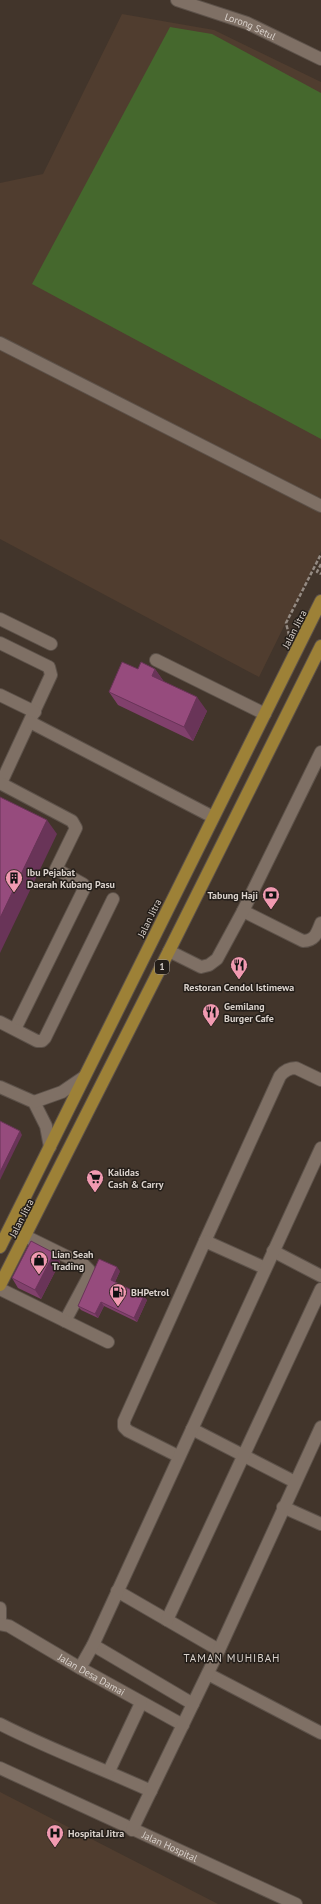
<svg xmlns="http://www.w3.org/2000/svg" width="321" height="1904" font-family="'PT Sans',sans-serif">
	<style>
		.built { fill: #503d2f }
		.green { fill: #45682d }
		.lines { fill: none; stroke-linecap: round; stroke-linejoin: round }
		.minor-casing { stroke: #5d524a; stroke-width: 14 }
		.highway-casing { stroke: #5d524a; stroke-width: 14 }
		.path { stroke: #948a82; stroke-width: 2.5; stroke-dasharray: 4 2; stroke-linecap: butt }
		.minor { stroke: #7f7065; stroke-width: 12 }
		.highway { stroke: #9d8137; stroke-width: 12 }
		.wall { fill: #81406c }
		.shaded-wall { fill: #693458 }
		.building { fill: #964b7d; stroke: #693458 }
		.labels { text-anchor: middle; stroke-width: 3; stroke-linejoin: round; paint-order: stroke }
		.shield { fill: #241e19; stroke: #a39b96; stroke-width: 1 }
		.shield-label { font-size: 9px; font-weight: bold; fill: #d9d1cb }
		.street-label { font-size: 10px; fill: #d9d1cb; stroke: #241e19 }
		.poi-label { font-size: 10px; font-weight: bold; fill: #d9d1cb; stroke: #241e19; text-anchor: start }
		.neighbourhood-label { font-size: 11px; letter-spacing: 1px; fill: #d9d1cb; stroke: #241e19 }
	</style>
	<rect width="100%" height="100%" fill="#42352b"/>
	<g class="built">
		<path d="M122 14 214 30 321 82V551L259 677 0 539V183L43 174Z"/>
		<path d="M0 1792 218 1904H0Z"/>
	</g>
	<path class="green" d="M170 27 212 34 321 93V439L32 284Z"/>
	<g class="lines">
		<g class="minor-casing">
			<g id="minor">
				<path id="s1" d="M177 0 247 23 321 59"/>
				<path d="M0 343 321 506"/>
				<path d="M0 619 51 644"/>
				<path d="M0 643 49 667 51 675 1 783"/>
				<path d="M156 660 265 714"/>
				<path d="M0 695 35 712"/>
				<path d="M30 722 213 817"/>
				<path d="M0 783 72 821 76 828 56 869 83 884 85 887 15 1029"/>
				<path d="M243 911 303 941C315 941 317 933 321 923"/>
				<path d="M169 951 201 967 209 965 217 959 243 911 321 752"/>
				<path d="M0 1022 37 1041H42L45 1038 113 899"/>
				<path d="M0 1087 34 1102 46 1126 50 1147"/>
				<path d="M34 1102 62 1092 84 1077"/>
				<path d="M25 1236 84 1265 89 1270V1276L65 1321"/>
				<path d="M273 1251 321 1276"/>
				<path d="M265 1268 205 1241 280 1076C284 1071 289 1068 296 1068L321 1080"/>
				<path d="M0 1289 108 1342"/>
				<path d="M192 1429 295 1482"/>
				<path d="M178 1456 128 1431 124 1427V1421L205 1241"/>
				<path d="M283 1507 321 1524"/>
				<path d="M117 1591 219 1650"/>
				<path d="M0 1608V1619"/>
				<path d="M167 1620 321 1289"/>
				<path id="s2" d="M0 1624 9 1626 80 1668 183 1725"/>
				<path d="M93 1645 193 1704"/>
				<path d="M80 1668 93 1645 321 1148"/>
				<path d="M208 1674 321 1733"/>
				<path d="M0 1724C49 1749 101 1768 151 1791"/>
				<path id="s3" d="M0 1768 296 1904"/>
				<path d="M109 1771 141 1703"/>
				<path d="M132 1830 219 1650 321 1427"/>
			</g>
		</g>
		<g class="highway-casing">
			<g id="highway">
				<path d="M0 1247 321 601"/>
				<path d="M0 1285 169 951 321 646"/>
			</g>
		</g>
		<g class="path">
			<path d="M321 564 317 572 321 574"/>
			<path d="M289 635 286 623 321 554"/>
		</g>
		<use href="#minor" class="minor"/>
		<use href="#highway" class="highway"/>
	</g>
	<g class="wall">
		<path d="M138 669H155L164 682 207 711 193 741 118 705 109 692Z"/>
		<path d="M54 1253 60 1262 41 1299 18 1288 12 1278Z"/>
		<path d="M120 1271 115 1282 147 1300 137 1322 104 1306 98 1318 81 1310 78 1306Z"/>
	</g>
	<g class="shaded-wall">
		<path d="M155 669 165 683 152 676Z"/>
		<path d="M197 697 207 711 193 741 184 727Z"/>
		<path d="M47 820 57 834 0 953V918Z"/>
		<path d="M20 1131 22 1135 0 1180V1172Z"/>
		<path d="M54 1253 60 1262 41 1299 35 1290Z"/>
		<path d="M117 1267 120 1271 114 1284 111 1280Z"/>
		<path d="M144 1296 147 1300 137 1322 134 1318Z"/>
		<path d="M101 1302 104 1306 98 1318 95 1314Z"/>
	</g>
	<g class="building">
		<path d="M122 662 138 669 141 662 155 669 152 676 197 697 184 727 109 692Z"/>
		<path d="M0 797 47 820 0 918Z"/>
		<path d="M0 1121 20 1131 0 1172Z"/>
		<path d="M31 1241 54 1253 35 1290 12 1278Z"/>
		<path d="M99 1259 117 1267 111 1280 144 1296 134 1318 101 1302 95 1314 78 1306Z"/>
	</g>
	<defs>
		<g id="building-pin" transform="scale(0.9)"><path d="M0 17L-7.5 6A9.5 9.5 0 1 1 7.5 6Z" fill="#f19ab1" stroke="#241e19"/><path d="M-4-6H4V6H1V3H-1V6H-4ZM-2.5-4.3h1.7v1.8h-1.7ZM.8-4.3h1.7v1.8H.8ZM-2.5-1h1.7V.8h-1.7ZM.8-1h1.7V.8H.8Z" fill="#111"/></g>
		<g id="bank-pin" transform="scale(0.9)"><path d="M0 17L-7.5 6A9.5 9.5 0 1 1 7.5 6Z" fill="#f19ab1" stroke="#241e19"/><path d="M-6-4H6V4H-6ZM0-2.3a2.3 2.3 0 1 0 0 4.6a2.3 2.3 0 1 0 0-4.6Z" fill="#111"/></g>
		<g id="restaurant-pin" transform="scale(0.9)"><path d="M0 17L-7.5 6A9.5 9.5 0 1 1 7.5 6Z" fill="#f19ab1" stroke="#241e19"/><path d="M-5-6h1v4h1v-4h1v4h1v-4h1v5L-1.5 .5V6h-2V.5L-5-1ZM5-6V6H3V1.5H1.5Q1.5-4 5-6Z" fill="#111"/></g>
		<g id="supermarket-pin" transform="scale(0.9)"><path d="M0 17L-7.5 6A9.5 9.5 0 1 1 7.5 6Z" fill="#f19ab1" stroke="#241e19"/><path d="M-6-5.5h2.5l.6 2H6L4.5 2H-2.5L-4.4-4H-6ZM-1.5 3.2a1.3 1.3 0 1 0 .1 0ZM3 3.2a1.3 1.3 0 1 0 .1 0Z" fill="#111"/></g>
		<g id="shop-pin" transform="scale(0.9)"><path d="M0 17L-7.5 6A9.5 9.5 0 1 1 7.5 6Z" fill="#f19ab1" stroke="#241e19"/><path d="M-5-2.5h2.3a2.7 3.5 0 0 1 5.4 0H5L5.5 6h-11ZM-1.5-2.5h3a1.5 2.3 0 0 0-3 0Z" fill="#111"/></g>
		<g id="fuel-pin" transform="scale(0.9)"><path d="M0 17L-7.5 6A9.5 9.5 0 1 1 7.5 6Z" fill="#f19ab1" stroke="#241e19"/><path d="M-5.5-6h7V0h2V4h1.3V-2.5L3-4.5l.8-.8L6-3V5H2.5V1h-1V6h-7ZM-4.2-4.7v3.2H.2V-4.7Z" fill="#111"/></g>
		<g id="hospital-pin" transform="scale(0.9)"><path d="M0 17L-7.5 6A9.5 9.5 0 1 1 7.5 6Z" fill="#f19ab1" stroke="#241e19"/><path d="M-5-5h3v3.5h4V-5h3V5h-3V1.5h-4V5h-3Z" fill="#111"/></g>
	</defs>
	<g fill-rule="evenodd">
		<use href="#building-pin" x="14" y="878"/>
		<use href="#bank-pin" x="271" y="895"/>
		<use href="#restaurant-pin" x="239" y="965"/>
		<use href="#restaurant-pin" x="211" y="1012"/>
		<use href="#supermarket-pin" x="95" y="1178"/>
		<use href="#shop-pin" x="39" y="1260"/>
		<use href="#fuel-pin" x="118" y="1292"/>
		<use href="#hospital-pin" x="55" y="1833"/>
	</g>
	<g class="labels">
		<rect class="shield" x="155" y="960" width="14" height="14" rx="3"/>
		<g class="shield-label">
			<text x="162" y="970">1</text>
		</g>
		<g class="street-label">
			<text dy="4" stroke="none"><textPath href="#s1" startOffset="78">Lorong Setul</textPath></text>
			<text transform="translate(294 629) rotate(-63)" y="4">Jalan Jitra</text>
			<text transform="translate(149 918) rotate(-64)" y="4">Jalan Jitra</text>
			<text transform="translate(21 1218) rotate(-63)" y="4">Jalan Jitra</text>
			<text dy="4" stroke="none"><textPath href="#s2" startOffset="105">Jalan Desa Damai</textPath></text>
			<text dy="4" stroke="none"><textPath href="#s3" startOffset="187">Jalan Hospital</textPath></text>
		</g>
		<g class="poi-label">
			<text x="27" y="876">Ibu Pejabat<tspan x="27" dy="12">Daerah Kubang Pasu</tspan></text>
			<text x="258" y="899" text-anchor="end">Tabung Haji</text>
			<text x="239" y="991" text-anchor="middle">Restoran Cendol Istimewa</text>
			<text x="224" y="1010">Gemilang<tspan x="224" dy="12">Burger Cafe</tspan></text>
			<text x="108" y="1176">Kalidas<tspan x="108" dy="12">Cash &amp; Carry</tspan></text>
			<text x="52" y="1258">Lian Seah<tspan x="52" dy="12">Trading</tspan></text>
			<text x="131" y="1296">BHPetrol</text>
			<text x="68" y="1837">Hospital Jitra</text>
		</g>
		<g class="neighbourhood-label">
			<text x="232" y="1662">TAMAN MUHIBAH</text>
		</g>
	</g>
</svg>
